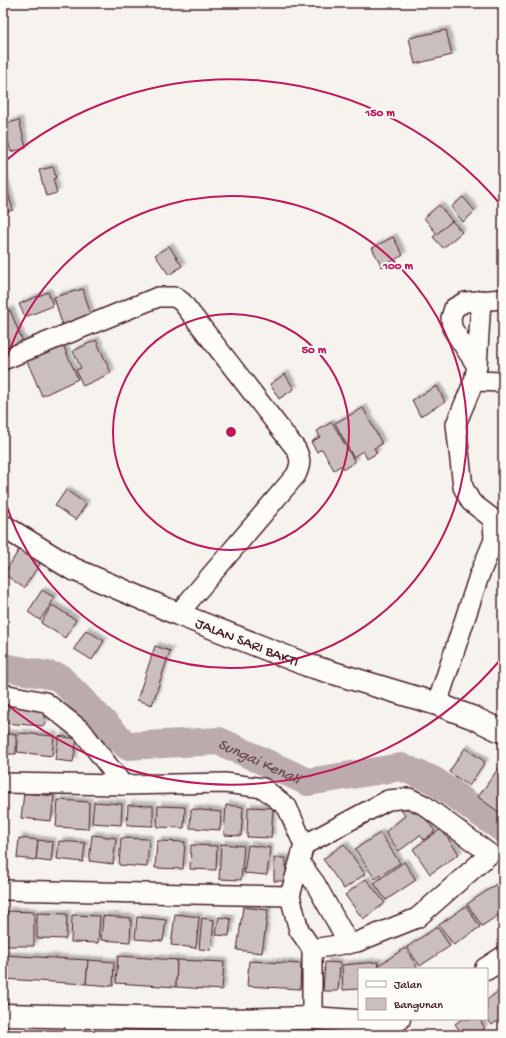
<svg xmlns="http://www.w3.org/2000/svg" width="506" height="1038" font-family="'Gochi Hand',sans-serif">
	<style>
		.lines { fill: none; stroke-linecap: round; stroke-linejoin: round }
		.river { stroke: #bbabac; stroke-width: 28 }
		.building { fill: #cbbfbe; stroke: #4a1f2b; filter: url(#shadow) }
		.minor-casing { stroke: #4a1f2b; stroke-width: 22 }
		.tertiary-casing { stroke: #4a1f2b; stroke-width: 25 }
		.secondary-casing { stroke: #4a1f2b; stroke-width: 25 }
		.minor { stroke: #fdfcf7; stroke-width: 19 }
		.tertiary { stroke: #fdfcf7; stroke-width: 22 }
		.secondary { stroke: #fdfcf7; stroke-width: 22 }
		.ring { fill: none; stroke: #c2185b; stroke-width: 2 }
		.labels { text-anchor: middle; stroke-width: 4; stroke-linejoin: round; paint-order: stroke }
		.street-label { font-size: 15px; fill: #4a1f2b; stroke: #fdfcf7 }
		.water-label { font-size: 16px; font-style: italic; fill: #725058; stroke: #fdfcf7 }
		.centre { fill: #c2185b; stroke: #fdfcf7; stroke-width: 2 }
		.ring-label { font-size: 12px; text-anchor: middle; font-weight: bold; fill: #c2185b; stroke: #fdfcf7; stroke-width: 4; stroke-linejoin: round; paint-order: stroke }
	</style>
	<defs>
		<filter id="shadow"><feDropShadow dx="3.5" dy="-3.5" stdDeviation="1" flood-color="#0004"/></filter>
	</defs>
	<rect width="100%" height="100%" fill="#f6f3ef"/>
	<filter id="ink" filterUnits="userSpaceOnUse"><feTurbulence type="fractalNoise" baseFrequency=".025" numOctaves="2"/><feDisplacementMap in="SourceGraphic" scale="8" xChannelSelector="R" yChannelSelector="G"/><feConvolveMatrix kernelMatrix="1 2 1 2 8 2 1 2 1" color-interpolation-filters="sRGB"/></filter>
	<g filter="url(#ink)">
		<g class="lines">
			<path class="river" id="s1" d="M3 667 59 677 127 746 219 741 308 782 401 767 433 780 503 829"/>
		</g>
		<g class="building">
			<path d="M446 30 452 55 415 64 409 38Z"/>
			<path d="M19 120 26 148 11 152 3 125Z"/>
			<path d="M53 167 56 178 53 179 57 193 46 196 39 170Z"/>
			<path d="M3 176 13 210 3 213Z"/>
			<path d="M463 197 475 211 463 222 451 207Z"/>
			<path d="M439 205 452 221 437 234 424 218Z"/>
			<path d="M452 221 462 232 443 248 433 237Z"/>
			<path d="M393 237 403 255 382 267 372 248Z"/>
			<path d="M169 246 182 266 169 275 155 255Z"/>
			<path d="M83 289 93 322 64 331 54 297Z"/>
			<path d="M48 292 53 306 25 317 19 304Z"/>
			<path d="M10 310 24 345 3 353V313Z"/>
			<path d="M96 340 111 373 83 386 76 370 81 368 73 351Z"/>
			<path d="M63 345 78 379 42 396 27 361Z"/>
			<path d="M285 374 294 389 279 399 270 384Z"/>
			<path d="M437 386 445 402 420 416 412 400Z"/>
			<path d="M363 408 382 444 374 448 377 453 367 459 363 451 353 457 335 423Z"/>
			<path d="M332 422 355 462 344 469 342 465 334 470 322 449 317 452 311 442 320 437 317 431Z"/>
			<path d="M66 490 86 504 76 520 55 506Z"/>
			<path d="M20 548 41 562 24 588 4 574Z"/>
			<path d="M42 590 55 598 40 620 28 612Z"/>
			<path d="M52 605 76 620 65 638 41 623Z"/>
			<path d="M86 630 104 641 92 660 74 649Z"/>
			<path d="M155 646 170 651 152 705 137 700Z"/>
			<path d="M4 704 46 708 44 726 3 723Z"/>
			<path d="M19 733 54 736 52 756 17 752Z"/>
			<rect x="3" y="734" width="13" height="20"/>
			<path d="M59 736 77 739 73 762 55 760Z"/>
			<path d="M465 748 485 762 469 786 449 772Z"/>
			<path d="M498 769 503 772V815L478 797Z"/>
			<path d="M24 793 54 796 51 821 21 818Z"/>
			<path d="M58 800 89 802 88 829 56 827Z"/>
			<path d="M411 800 435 831 424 840 420 835 399 851 385 832 405 816 400 808Z"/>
			<path d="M94 802 122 804 121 825 92 823Z"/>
			<path d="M128 805 153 806V826L127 825Z"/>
			<path d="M226 805 243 807 241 836 224 835Z"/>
			<path d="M158 806 185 807 184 828 157 827Z"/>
			<path d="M248 807 273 808 271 838 247 837Z"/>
			<path d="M191 809 221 812 220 830 190 828Z"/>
			<path d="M441 829 459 854 430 874 413 849Z"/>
			<path d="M380 833 400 863 375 879 355 849Z"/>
			<path d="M92 835 116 838 113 864 89 861Z"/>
			<path d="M19 838 38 840 36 860 17 858Z"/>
			<path d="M121 838 149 839 147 867 119 865Z"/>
			<path d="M38 840 53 842 51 862 36 860Z"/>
			<path d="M59 841 85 843 83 862 57 859Z"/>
			<path d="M157 841 185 842 183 869 155 868Z"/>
			<path d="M221 844 244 846 241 880 219 879Z"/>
			<path d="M344 844 365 874 344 889 323 859Z"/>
			<path d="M191 845 217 846 216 870 190 869Z"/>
			<path d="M248 845 270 848 267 875 244 873Z"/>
			<rect x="274" y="858" width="12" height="23"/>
			<path d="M404 862 416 880 386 900 374 883Z"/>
			<path d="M366 879 385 903 363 919 345 895Z"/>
			<path d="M503 880V912L482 926 467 904Z"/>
			<path d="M466 906 480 927 454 945 439 925Z"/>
			<path d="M243 907 268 910 262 953 237 950Z"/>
			<path d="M7 911 34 912V946H6Z"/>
			<path d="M37 913 67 914 66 939 37 938Z"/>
			<path d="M175 914 199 917 196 948 171 945Z"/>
			<path d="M72 915 100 916 98 943 71 942Z"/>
			<path d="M103 916 131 918 130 942 101 940Z"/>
			<path d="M137 917 166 920 163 941 135 939Z"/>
			<path d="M219 917 231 919 229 936 216 935Z"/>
			<path d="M202 918 214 920 211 950 199 949Z"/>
			<path d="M437 927 450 946 420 966 407 947Z"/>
			<path d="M405 948 417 967 414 969H382L379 965Z"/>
			<path d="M3 955 88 960 86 984 3 979Z"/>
			<path d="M118 956 177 960 176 987 116 983Z"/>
			<path d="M88 960 114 962 113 986 86 984Z"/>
			<path d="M177 960 224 962 222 990 176 987Z"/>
			<path d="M249 961 301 964 300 989 247 986Z"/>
			<path d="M325 962 340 963 338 991H323Z"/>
			<path d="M378 962 379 969H359V989L343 990 342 965Z"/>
			<path d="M500 990 503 994V1017L492 1025 487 1018V1000Z"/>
			<path d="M462 1019H479L485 1028 475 1035H463L455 1024Z"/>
		</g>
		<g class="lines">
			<g class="minor-casing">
				<g id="minor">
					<path d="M3 360 158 297H175L182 302 296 449C301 459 301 464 296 475L178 614"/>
					<path d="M477 366 481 300"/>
					<path d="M474 381 503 382"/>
					<path d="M3 694 45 702 82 731 123 785"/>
					<path d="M437 704 479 576 494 540 493 519 471 502 463 487 456 424 474 381 477 366 452 328 451 318 454 308 465 302 503 299"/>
					<path d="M3 783 123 785 225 783 263 788 287 807 304 845 290 896 299 930 312 949V1018"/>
					<path d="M304 845 388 800 409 798 424 805 490 854 417 918 357 942 312 949"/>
					<path d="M300 863 315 883 349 944"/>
					<path d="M3 890 290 896"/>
					<path d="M74 1035 77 1017"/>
				</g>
			</g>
			<g class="tertiary-casing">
				<g id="tertiary">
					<path d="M486 969 503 958"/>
					<path d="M3 1015 229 1020 312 1018 384 1023 399 1019"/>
				</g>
			</g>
			<g class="secondary-casing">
				<g id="secondary">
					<path id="s2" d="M3 526 71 568 178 614 307 665 437 704 474 718 503 732"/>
				</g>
			</g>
			<use href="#minor" class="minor"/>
			<use href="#tertiary" class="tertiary"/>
			<use href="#secondary" class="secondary"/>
		</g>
	</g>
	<g class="ring">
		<circle cx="231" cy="432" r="118"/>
		<path d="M3 371A236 236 0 1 1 3 493"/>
		<path d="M501 659A353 353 0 0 1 4 702M4 162A353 353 0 0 1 501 205"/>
	</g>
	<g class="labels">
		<g class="street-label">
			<text dy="5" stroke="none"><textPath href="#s2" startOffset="271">JALAN SARI BAKTI</textPath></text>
		</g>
		<g class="water-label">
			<text dy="6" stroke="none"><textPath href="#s1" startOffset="291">Sungai Kenali</textPath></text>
		</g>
	</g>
	<circle cx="231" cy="432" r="6" class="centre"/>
	<g class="ring-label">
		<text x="380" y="116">150 m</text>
		<text x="398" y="269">100 m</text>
		<text x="314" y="353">50 m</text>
	</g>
	<rect width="506" height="1038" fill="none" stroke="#fdfcf7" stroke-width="16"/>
	<rect x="8" y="8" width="490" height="1022" fill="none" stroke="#4a1f2b" stroke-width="1.5" filter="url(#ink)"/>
	<rect x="358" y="968" width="130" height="52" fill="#fdfcf7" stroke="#b5a4a5"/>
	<rect x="366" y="981" width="20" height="6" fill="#fdfcf7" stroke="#b5a4a5"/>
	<text x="394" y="988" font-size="12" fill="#4a1f2b">Jalan</text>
	<rect x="366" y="998" width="20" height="12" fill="#cbbfbe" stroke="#b5a4a5"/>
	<text x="394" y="1008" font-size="12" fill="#4a1f2b">Bangunan</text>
</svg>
